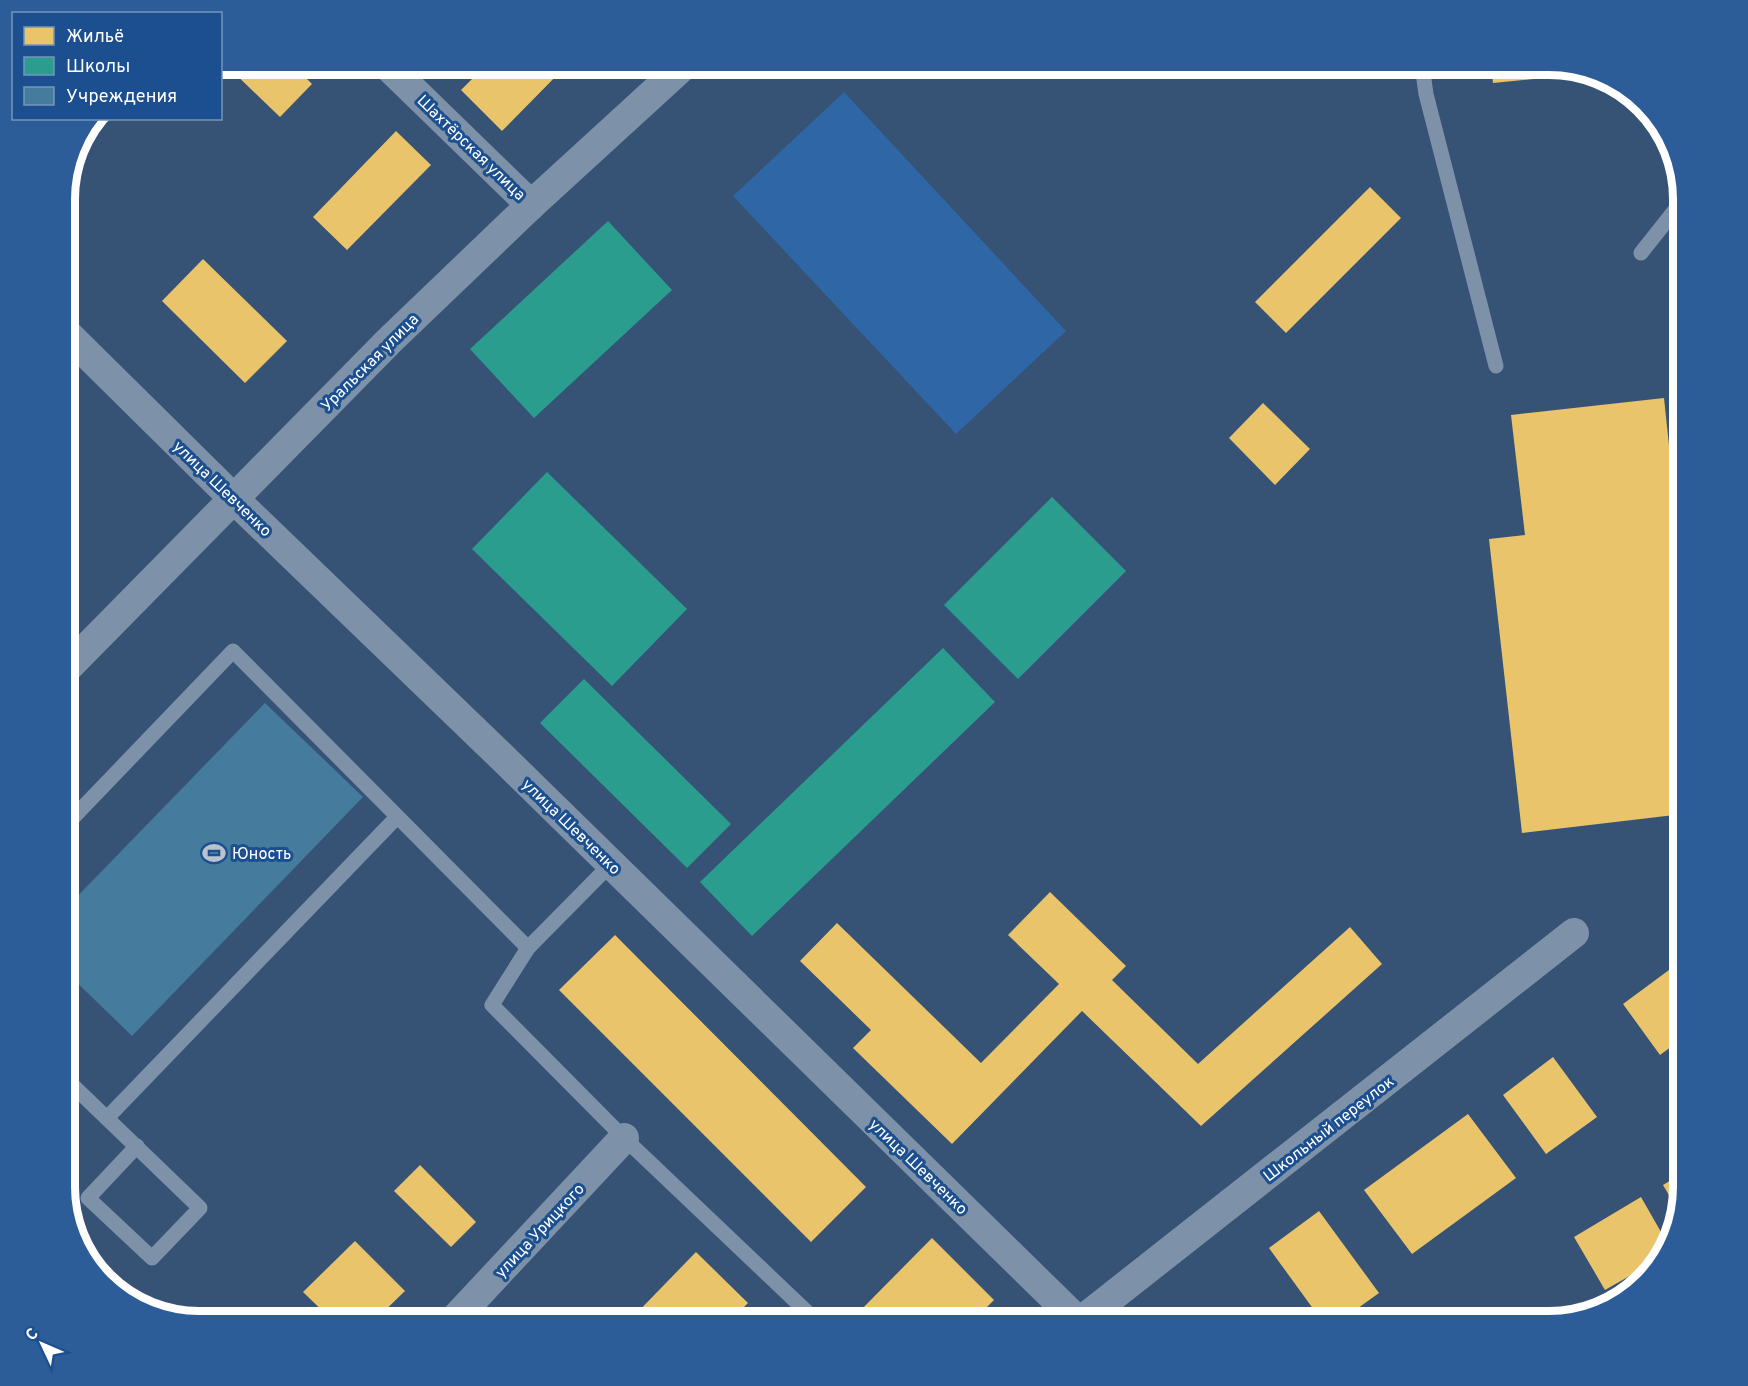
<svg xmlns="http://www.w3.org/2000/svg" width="1748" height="1386" font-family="Overpass,sans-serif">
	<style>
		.green { fill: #2f66a5 }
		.homes { fill: #e9c46a }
		.schools { fill: #2a9d8f }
		.public { fill: #457b9d }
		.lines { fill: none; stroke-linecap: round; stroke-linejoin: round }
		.lane { stroke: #7d92a8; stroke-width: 15 }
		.street { stroke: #7d92a8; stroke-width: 30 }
		.labels { text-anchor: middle; stroke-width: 6; stroke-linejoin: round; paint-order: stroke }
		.street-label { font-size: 16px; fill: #fff; stroke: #1b4f8f }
		.poi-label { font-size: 16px; fill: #fff; stroke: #1b4f8f; text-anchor: start }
		.rim { fill: none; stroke: #fff; stroke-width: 8 }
	</style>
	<rect width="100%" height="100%" fill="#365274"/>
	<path class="green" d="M844 92 1066 331 956 434 733 196Z"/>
	<g class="homes">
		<path d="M226 65H293L312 84 280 117Z"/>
		<path d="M479 65H567L502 131 461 90 483 68Z"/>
		<path d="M1491 65H1550L1593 73 1493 83Z"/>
		<path d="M396 131 431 165 347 250 313 217Z"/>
		<path d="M1370 187 1401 218 1286 333 1255 302Z"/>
		<path d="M203 259 287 341 245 383 162 301Z"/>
		<path d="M1664 398 1683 577V814L1522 833 1489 539 1525 535 1511 415Z"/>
		<path d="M1263 403 1310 449 1275 485 1229 438Z"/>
		<path d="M1050 892 1126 966 1112 980 1198 1064 1350 927 1382 964 1201 1126 1082 1011 952 1144 853 1048 871 1030 800 961 837 923 981 1063 1059 984 1008 935Z"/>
		<path d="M615 935 866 1187 811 1242 559 990Z"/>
		<path d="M1669 970 1683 989V1038L1660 1055 1623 1004Z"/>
		<path d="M1553 1057 1597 1117 1546 1154 1503 1095Z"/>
		<path d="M1468 1114 1516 1178 1412 1254 1364 1190Z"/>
		<path d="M420 1165 476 1222 451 1247 394 1191Z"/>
		<path d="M1683 1173V1188L1679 1212 1663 1185Z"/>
		<path d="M1641 1197 1669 1246 1661 1258 1605 1290 1574 1237Z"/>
		<path d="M1319 1211 1379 1293 1340 1321H1322L1269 1248Z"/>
		<path d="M932 1238 994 1300 973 1321H853L851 1320Z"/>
		<path d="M355 1241 405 1291 374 1321H333L303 1292Z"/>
		<path d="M696 1252 748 1303 730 1321H629Z"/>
		<path d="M297 1311 307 1321H287Z"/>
	</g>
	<g class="schools">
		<path d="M608 221 672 290 534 418 470 349Z"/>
		<path d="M547 472 687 609 612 686 472 549Z"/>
		<path d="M1052 497 1126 571 1018 679 944 605Z"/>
		<path d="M943 648 995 702 752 936 700 882Z"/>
		<path d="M584 679 731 824 687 868 540 723Z"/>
	</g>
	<path class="public" d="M265 703 363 797 132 1036 65 971V909Z"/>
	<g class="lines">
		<g class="lane">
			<path d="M1422 65 1426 94 1496 366"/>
			<path d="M1641 253 1683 200"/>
			<path d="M65 826 233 651 528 948"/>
			<path d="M611 864 528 948 492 1005 624 1138 807 1312"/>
			<path d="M65 1078 200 1208 152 1258 88 1198 137 1146"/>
			<path d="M107 1118 397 817"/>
		</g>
		<g class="street">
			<path d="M387 65 531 205"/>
			<path d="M65 332 233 498 506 761 1078 1321"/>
			<path d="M65 670 390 340 531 205 684 65"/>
			<path d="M453 1321 624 1138"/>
			<path d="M1081 1321 1574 933"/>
		</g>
	</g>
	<defs>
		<g id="stadium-bare" transform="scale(1.8)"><path d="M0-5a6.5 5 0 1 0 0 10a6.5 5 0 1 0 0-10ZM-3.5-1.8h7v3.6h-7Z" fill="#b9c2ce" stroke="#1b4f8f" stroke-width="2.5" paint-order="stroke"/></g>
	</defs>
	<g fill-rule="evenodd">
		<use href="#stadium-bare" x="214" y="853"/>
	</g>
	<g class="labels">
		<g class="street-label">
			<text transform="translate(472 147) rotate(44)" y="6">Шахтёрская улица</text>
			<text transform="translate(369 362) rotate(-45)" y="6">Уральская улица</text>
			<text transform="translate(223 488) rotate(44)" y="6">улица Шевченко</text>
			<text transform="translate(572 826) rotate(44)" y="6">улица Шевченко</text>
			<text transform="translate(1328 1128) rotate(-38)" y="6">Школьный переулок</text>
			<text transform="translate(919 1166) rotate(44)" y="6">улица Шевченко</text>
			<text transform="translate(539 1230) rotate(-47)" y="6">улица Урицкого</text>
		</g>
		<g class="poi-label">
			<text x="232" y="859">Юность</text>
		</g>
	</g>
	<path d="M0 0H1748V1386H0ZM199 75H1549A124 124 0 0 1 1673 199V1187A124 124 0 0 1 1549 1311H199A124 124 0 0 1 75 1187V199A124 124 0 0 1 199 75Z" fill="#2d5d98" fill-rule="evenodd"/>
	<path class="rim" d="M199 75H1549A124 124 0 0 1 1673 199V1187A124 124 0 0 1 1549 1311H199A124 124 0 0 1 75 1187V199A124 124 0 0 1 199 75Z"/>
	<rect x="12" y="12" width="210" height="108" fill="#1b4f8f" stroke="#7695bc" stroke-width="1.5"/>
	<rect x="24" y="27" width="30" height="18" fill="#e9c46a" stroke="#7695bc" stroke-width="1.5"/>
	<text x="66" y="42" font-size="18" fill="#ffffff">Жильё</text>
	<rect x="24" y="57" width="30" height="18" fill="#2a9d8f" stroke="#7695bc" stroke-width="1.5"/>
	<text x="66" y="72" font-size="18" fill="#ffffff">Школы</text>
	<rect x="24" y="87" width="30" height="18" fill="#457b9d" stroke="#7695bc" stroke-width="1.5"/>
	<text x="66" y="102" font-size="18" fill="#ffffff">Учреждения</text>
	<g transform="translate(42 1344) rotate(314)" stroke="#1b4f8f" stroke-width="4.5" paint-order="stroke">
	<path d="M0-4.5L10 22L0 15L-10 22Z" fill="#ffffff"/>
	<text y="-9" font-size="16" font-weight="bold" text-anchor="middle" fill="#ffffff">С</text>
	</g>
</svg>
